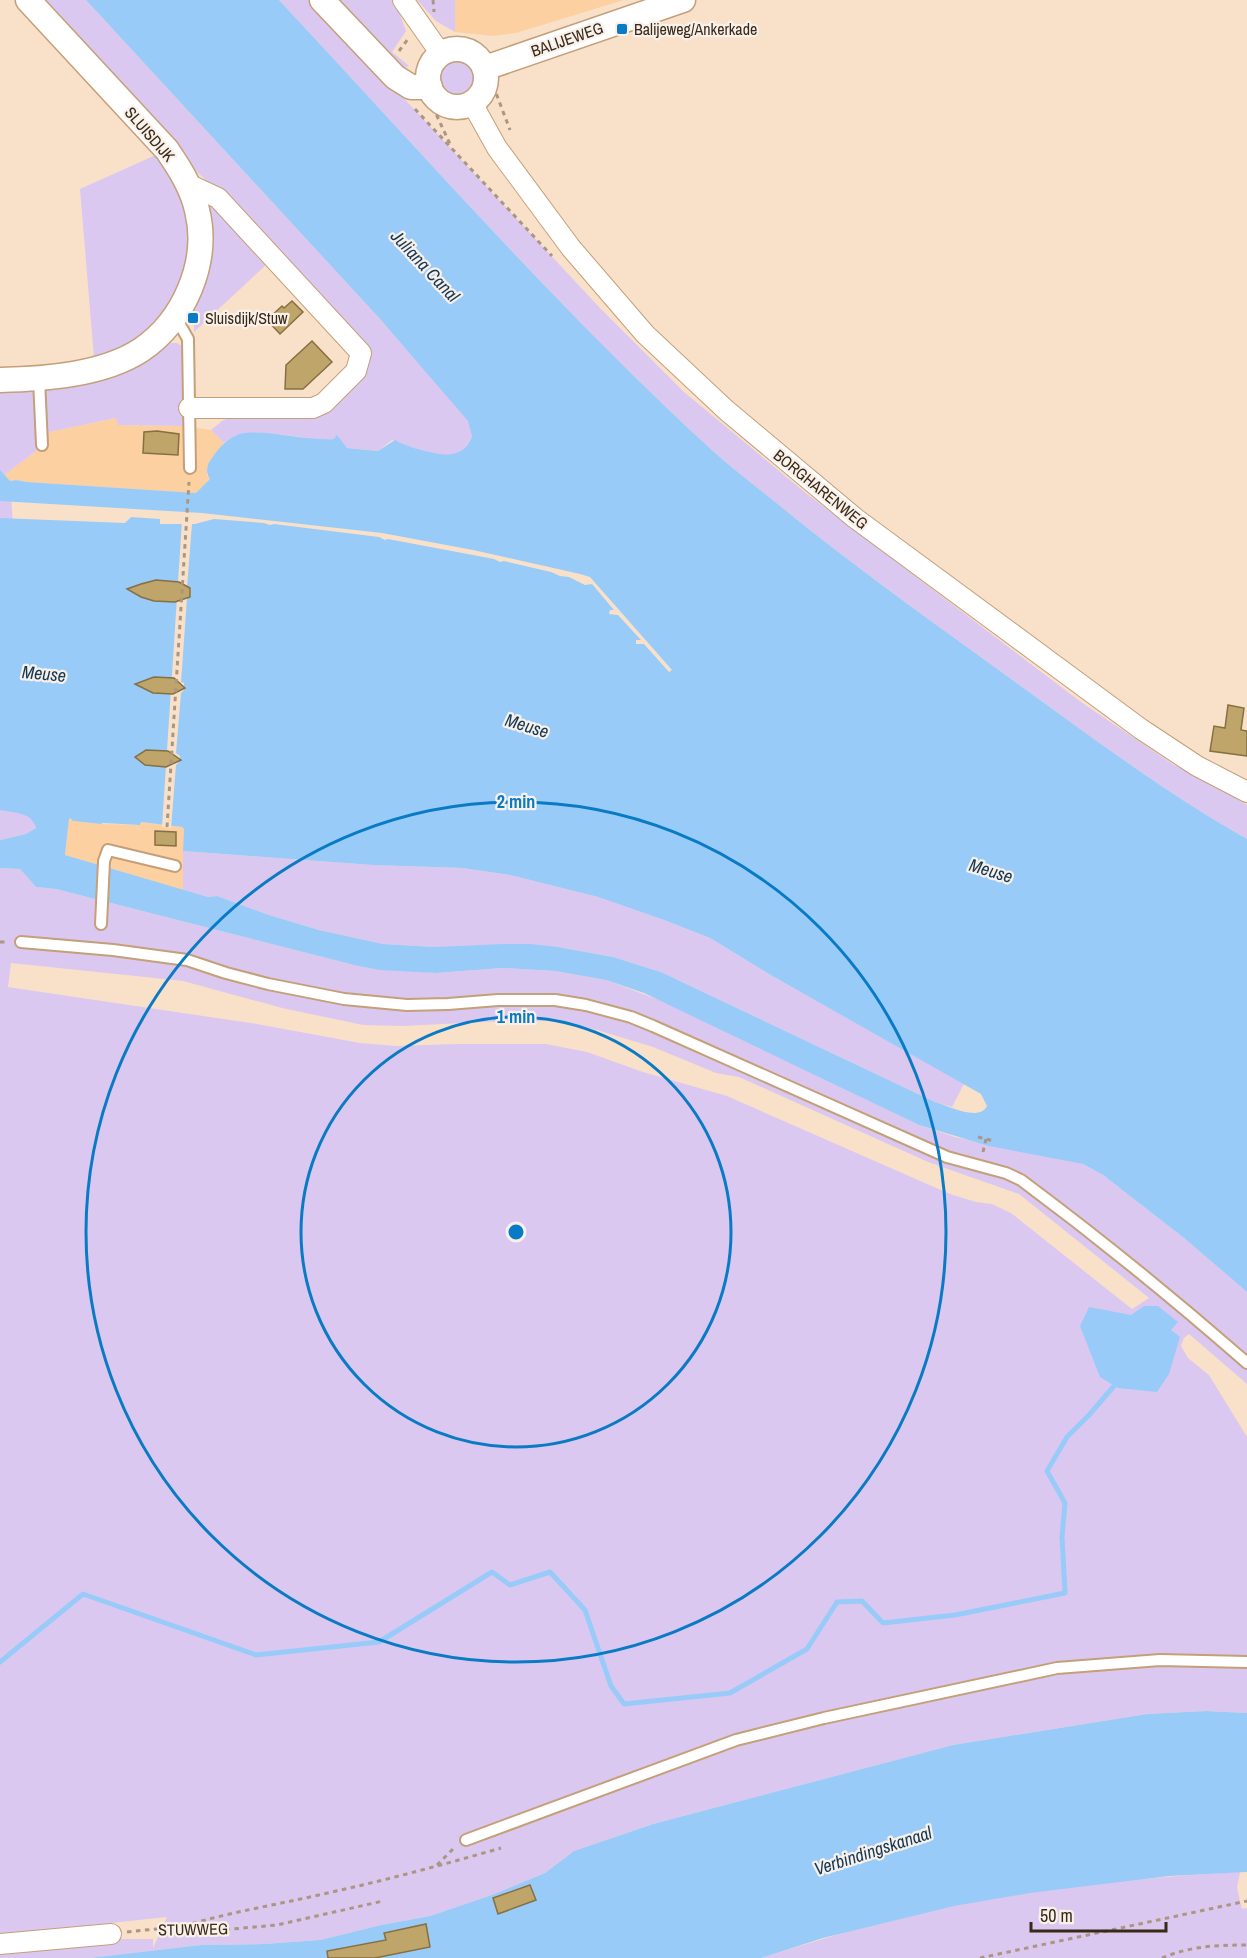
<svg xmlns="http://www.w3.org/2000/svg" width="1247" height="1958" font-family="'Archivo Narrow',sans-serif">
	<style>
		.built { fill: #fdd0a2 }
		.green { fill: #dbc8f1; fill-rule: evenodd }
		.water { fill: #99cbf9; fill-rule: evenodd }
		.pier { fill: #f9e1c9 }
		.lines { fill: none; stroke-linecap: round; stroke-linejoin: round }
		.stream { stroke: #99cbf9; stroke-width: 5 }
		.building { fill: #bfa56a; stroke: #847042; stroke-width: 1.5 }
		.service-casing { stroke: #c49f78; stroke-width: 14 }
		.minor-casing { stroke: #c49f78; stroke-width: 22 }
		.tertiary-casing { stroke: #c49f78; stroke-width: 27 }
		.path { stroke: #ab9682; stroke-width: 3; stroke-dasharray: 4.5 4.5; stroke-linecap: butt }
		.service { stroke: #fff; stroke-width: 10 }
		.minor { stroke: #fff; stroke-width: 20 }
		.tertiary { stroke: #fff; stroke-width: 24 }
		.ring { fill: none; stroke: #097ac4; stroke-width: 3 }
		.poi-dot { fill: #097ac4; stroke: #f9f1e9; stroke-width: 2 }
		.labels { text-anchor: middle; stroke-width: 4.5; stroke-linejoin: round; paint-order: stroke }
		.poi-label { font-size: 16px; fill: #382919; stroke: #f9f1e9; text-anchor: start }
		.street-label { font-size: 16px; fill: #382919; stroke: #f9f1e9 }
		.water-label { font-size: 18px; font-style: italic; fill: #133856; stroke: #f9f1e9 }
		.centre { fill: #097ac4; stroke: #f9f1e9; stroke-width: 3 }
		.ring-label { font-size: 18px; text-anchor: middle; font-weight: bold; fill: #097ac4; stroke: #f9f1e9; stroke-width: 4.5; stroke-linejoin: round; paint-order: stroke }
	</style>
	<rect width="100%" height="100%" fill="#f9e1c9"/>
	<g class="built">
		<path d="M432 0H624L516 33 493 36 455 32Z"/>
		<path d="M117 418 118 425 183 426 211 430 224 443 208 465 207 475 210 479 197 493H194L27 482 16 480 10 481 4 475 39 449 48 432Z"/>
		<path d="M69 818 73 821 101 824 140 825V822L182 827 184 829 183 890 65 855Z"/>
	</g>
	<g class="green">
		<path d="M42 0H86L380 319 469 421 472 436C468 445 462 454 452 454 436 456 408 447 392 440L378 451 347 448 334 439 323 440C294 437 248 425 224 443L211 430 222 421 239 413 328 410 370 355 220 194 189 164Z"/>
		<path d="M279 0H312L601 309 684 392 807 494 1081 702 1174 765 1199 776 1247 805V839C1159 789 1078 727 996 668 921 614 846 560 774 501 754 485 733 469 714 452 560 311 422 153 279 0Z"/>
		<path d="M335 0H392L399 12 406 31 392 52 409 66 404 68 397 66Z"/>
		<path d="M417 0H455V32L436 21Z"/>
		<circle cx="458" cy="78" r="19"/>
		<path d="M158 154C171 172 185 193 188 215 196 262 175 314 136 341 124 349 107 353 94 358L80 189Z"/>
		<path d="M213 201 269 262 194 332V308L205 280 207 204Z"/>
		<path d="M171 343H177L183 347 184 353 183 426 118 425 116 418 49 432 48 444 39 445V449L4 475 10 481 33 820 36 828 26 834 0 840V389C36 386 86 387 119 374 139 367 153 352 171 343Z"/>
		<path d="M183 851 372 865 462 868 510 875 598 897 664 920 710 938 774 977 964 1084 952 1107 935 1102 661 972 613 957 558 947H436L383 944 319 930 269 915 217 896 208 897 183 890Z"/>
		<path d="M0 868 20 869 36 887 56 889 354 965 436 973 502 968 555 971 606 980 667 1003 919 1125 955 1137 1083 1164 1103 1175 1184 1238 1247 1292V1384L1189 1334 1184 1338 1181 1346 1188 1358 1209 1375 1247 1437V1713L1206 1711 1147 1714 953 1745 653 1824 574 1851 545 1873 489 1896 430 1916 381 1925 320 1940 264 1944 201 1945 89 1958H0V1949L108 1939H153V1948L167 1917 0 1935ZM11 963 183 981 282 1008 363 1025 403 1026 482 1022 550 1021 597 1030 653 1047 716 1073 739 1077 928 1162 1019 1194 1149 1298 1132 1309 1011 1213 992 1204 976 1202 950 1194 727 1096 643 1072 587 1052 546 1044H456L397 1046 360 1043 257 1024 8 987Z"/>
		<path d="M1240 1872 1237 1888 1242 1909 1247 1908V1958H761C825 1938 889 1918 955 1905 1048 1887 1145 1877 1240 1872Z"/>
	</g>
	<g class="water">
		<path d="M86 0H279C422 153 560 311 714 452 733 469 754 485 774 501 846 560 921 614 996 668 1078 727 1159 789 1247 839V1292L1184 1238 1103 1175 1083 1164 989 1146 919 1125 644 993 606 980 555 971 502 968 436 973 380 970 354 965 56 889 36 887 20 869 0 868V840L26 834 36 828C32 812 14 813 0 810V518L125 523 131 517 160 519V524H195L214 519 264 523 270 525 274 524 379 537 385 540 388 539 494 559 500 562 504 561 551 572 560 576 569 577 585 585 592 584 614 610H610L609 614 618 615 641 640H636V644H644L669 672 672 670 590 577 580 574 473 550 382 533 202 513 0 501V470L10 481 16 480 27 482 196 493 210 479C205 472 207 464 212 458 219 447 228 438 240 434 264 428 306 441 334 439L337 435 347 448 378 451 395 440C406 447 444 458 456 453 465 450 469 444 472 436L468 421 380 319ZM70 818 73 821 101 824 103 823 140 825 141 822 182 827 184 829 183 851 372 865 462 868 510 875 598 897 664 920 710 938 774 977 981 1094 987 1106C979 1122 949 1106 935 1102L661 972 613 957 558 947 530 944H503L436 947 383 944 319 930 269 915 217 896 208 897 65 855 69 819Z"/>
		<path d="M1144 1306H1158L1178 1322 1171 1330 1180 1337 1169 1374 1157 1392 1118 1388 1100 1377 1080 1326 1089 1307 1131 1315Z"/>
		<path d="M1206 1711 1247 1713V1872L1169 1876 1030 1893 954 1906 823 1938 761 1958H89L201 1945 264 1944 320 1940 381 1925 430 1916 489 1896 545 1873 574 1851 653 1824 953 1745 1147 1714Z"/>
	</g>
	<path class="pier" d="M182 521H193L192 524 187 587 191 588 190 598H187L181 682 184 683V690L181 693 176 753 180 756 179 762 176 765 171 828 162 827Z"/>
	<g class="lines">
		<path class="stream" d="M0 1662 83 1594 256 1655 379 1642 492 1572 510 1585 550 1572 585 1610 611 1686 624 1704 730 1693 807 1649 837 1602 862 1601 883 1623 955 1615 1065 1593 1062 1537 1065 1503 1047 1471 1067 1437 1089 1415 1114 1386"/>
	</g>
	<g class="building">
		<path d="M292 301 303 312 280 334 267 320 282 306 284 308Z"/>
		<path d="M312 341 332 362 303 389H285L286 365Z"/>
		<path d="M157 431 179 434 178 455 143 453 144 432Z"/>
		<path d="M156 580 179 582 190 588V597L175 602 154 601 141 597 127 589 141 584Z"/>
		<path d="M154 677 174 678 185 688 173 694 153 693 135 684Z"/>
		<path d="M1228 705 1244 708 1241 730 1247 731V756L1210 751 1214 726 1225 728Z"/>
		<path d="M146 750 168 751 181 760 166 767 145 765 135 757Z"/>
		<path d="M155 831 176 832V846L155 845Z"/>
		<path d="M530 1885 536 1900 498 1914 493 1898Z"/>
		<path d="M426 1924 430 1947 375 1958H328L327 1951 386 1940 384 1933Z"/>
	</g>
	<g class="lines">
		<g class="service-casing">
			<g id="service">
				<path d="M176 318 188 339 190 468"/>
				<path d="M39 379 42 445"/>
				<path d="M101 924 104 861 108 850 175 866"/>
				<path d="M21 942 113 950 187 960 226 973 268 984 344 999 407 1005 448 1004 498 1000H555L586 1005 631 1017 653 1026 947 1157 1006 1173 1021 1180C1099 1238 1174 1299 1247 1363"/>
				<path d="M466 1840 736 1740 824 1718 1057 1668 1160 1660 1247 1662"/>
			</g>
		</g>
		<g class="minor-casing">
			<g id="minor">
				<path d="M403 0 441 54"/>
				<path d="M472 103 497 148 571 248 645 334 726 410 855 518 1141 729 1197 766 1247 792"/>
				<path d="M188 184 218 198 361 353 356 371 324 403 313 408H189"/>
				<path d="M0 1944 111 1934"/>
			</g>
		</g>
		<g class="tertiary-casing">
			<g id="tertiary">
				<path d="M322 0 395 77 411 87H430"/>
				<circle cx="457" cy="78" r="29"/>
				<path d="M485 68 683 0"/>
				<path d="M0 380C44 379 103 375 141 350 184 321 210 262 197 210 192 188 180 169 167 150L28 0"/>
			</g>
		</g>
		<g class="path">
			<path d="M433 0 434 12"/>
			<path d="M399 51 408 39"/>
			<path d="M491 87 496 93 510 130"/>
			<path d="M439 106 437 116 450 144"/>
			<path d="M415 109 552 256"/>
			<path d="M167 827 189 482"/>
			<path d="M0 942H7"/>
			<path d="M978 1137 994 1141"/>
			<path d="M983 1152 986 1139"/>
			<path d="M437 1865 456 1846"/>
			<path d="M184 1926C230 1912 276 1905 323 1894 383 1881 442 1865 501 1848"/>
			<path d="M127 1932 184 1926 221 1930 277 1925 383 1901"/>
			<path d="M980 1958 1247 1901"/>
			<path d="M1162 1958C1190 1946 1218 1945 1247 1945"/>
		</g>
		<use href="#service" class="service"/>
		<use href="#minor" class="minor"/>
		<use href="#tertiary" class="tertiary"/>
	</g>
	<g class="ring">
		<circle cx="516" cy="1232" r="215"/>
		<circle cx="516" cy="1232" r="430"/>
	</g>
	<g class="poi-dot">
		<rect x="616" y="23" width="12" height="12" rx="3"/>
		<rect x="187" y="312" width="12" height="12" rx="3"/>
	</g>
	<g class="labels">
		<g class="poi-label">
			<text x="634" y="35">Balijeweg/Ankerkade</text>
			<text x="205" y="324">Sluisdijk/Stuw</text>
		</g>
		<g class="street-label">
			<text transform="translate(567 39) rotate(-19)" y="6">BALIJEWEG</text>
			<text transform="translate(150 134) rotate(49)" y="6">SLUISDIJK</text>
			<text transform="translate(821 489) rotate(39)" y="6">BORGHARENWEG</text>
			<text transform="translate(193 1929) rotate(-1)" y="6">STUWWEG</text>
		</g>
		<g class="water-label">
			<text transform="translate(425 266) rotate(47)" y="6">Juliana Canal</text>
			<text transform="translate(44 674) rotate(5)" y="6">Meuse</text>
			<text transform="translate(527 726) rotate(17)" y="6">Meuse</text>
			<text transform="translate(991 871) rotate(17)" y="6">Meuse</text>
			<text transform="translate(873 1851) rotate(-18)" y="6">Verbindingskanaal</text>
		</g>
	</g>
	<circle cx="516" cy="1232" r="9" class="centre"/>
	<g class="ring-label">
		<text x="516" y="808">2 min</text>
		<text x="516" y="1023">1 min</text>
	</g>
	<path d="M1031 1922v9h135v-9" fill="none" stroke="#382919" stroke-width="3"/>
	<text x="1040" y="1922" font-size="18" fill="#382919" stroke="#f9f1e9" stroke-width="4.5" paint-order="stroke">50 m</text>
</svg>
